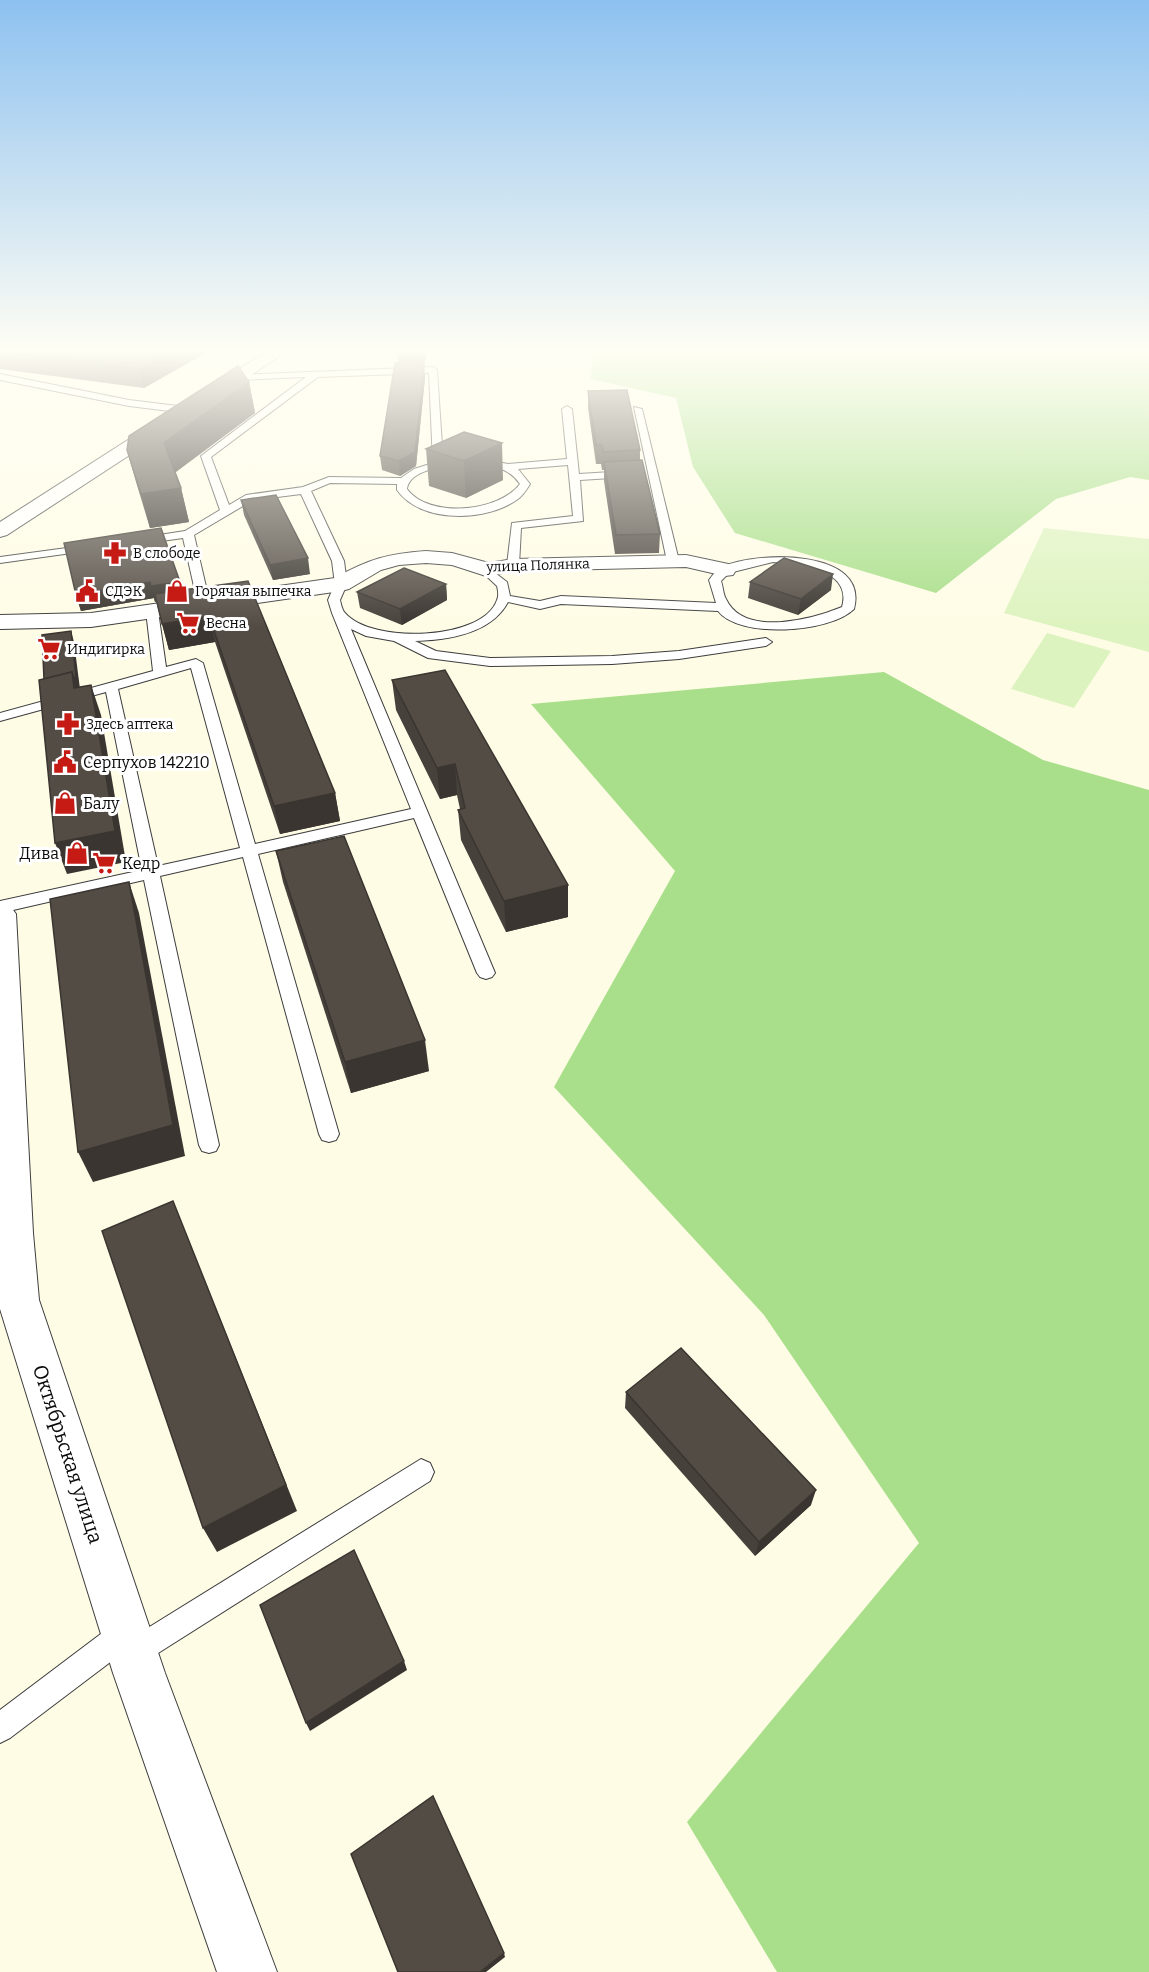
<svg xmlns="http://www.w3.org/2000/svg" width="1149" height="1972" font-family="Bitter,serif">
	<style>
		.forest { fill: #a9df8a }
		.pitch { fill: #ddf3bf }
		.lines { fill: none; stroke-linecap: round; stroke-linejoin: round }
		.service-casing { stroke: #3d3d3d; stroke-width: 2 }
		.minor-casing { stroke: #3d3d3d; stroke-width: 2 }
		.tertiary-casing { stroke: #3d3d3d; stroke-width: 2 }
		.service { fill: #fff; fill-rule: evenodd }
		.minor { fill: #fff; fill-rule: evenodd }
		.tertiary { fill: #fff; fill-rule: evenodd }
		.wall { fill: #47413b }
		.shaded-wall { fill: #3a3530 }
		.building { fill: #534c45; stroke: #3a3530; stroke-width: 1.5 }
		.labels { text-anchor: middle; stroke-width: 6; stroke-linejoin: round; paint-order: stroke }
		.far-poi-label { font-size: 14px; fill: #0a0a0a; stroke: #fff; text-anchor: start }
		.far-street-label { font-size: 14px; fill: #0a0a0a; stroke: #fff }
		.poi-label { font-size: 16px; fill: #0a0a0a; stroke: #fff; text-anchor: start }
		.near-street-label { font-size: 20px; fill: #0a0a0a; stroke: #fff }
	</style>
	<rect width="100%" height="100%" fill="#fffce6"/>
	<g class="forest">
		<path d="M595 351H1149V480L1130 477 1056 499 936 593 735 533 693 467 676 398 591 379 593 352Z"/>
		<path d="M884 672 1043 760 1149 790V1972H777L687 1822 919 1543 764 1315 554 1087 675 871 531 704Z"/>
	</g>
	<g class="pitch">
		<path d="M1044 528 1149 539V652L1004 613Z"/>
		<path d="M1047 633 1111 651 1074 708 1011 689Z"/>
	</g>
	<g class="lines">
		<g class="service-casing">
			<g id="service">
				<path d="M433 367 437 370 443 461 476 458 508 464 567 459 562 409 567 406 572 409 579 474 627 471 632 474 627 477 580 480 583 521 521 528 519 565 513 568 507 565 512 523 573 516 568 465 518 469 530 484C527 489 523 495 518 499 487 522 421 524 397 490V484L330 483 311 491 344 561 347 584 340 600C341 604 342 610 345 613 371 644 483 641 497 600 499 596 498 590 497 586L480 570 486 566 507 582 510 596 540 601 561 596 716 603 709 580C712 576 717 569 722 567 756 551 870 548 854 609 830 633 739 639 718 611L561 604 540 609 508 602C491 634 448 640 415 641L436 651 490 658 612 656 679 651 766 638 772 642 766 646 679 659 612 664 490 666 428 658 394 641 366 636 351 629 495 973 492 977 486 979 480 977 477 973 414 818 258 854 339 1134 336 1140 329 1142 322 1140 319 1134 243 857 160 876 219 1145 216 1151 209 1153 202 1151 199 1145 144 880 0 913V901L142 870 106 692 0 721V713L153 671 146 611 152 607 158 611 166 667 196 659 203 663 255 844 411 809 332 613 328 600 335 584 332 561 301 494 253 500 194 535 210 604 208 607H200L198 604 183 538 140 544 134 541 140 538 185 531 220 510 201 456 306 377 237 380 234 379V375ZM429 373 433 463 414 469 401 478 329 477 303 487 246 495 229 505 211 457 318 377ZM458 464C480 464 506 463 520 484 499 512 429 519 407 489 409 470 442 467 458 464ZM773 562C799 564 853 569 842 607 813 619 744 638 726 599 723 594 723 586 721 581L729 573ZM191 668 240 848 158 866 118 689Z"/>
				<path d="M0 374 129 400 186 407 191 410 186 413 129 406 0 380Z"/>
				<path d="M634 407 642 409 679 561 677 563H669L667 561Z"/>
				<path d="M89 545 93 546V550L0 563V557Z"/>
				<path d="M421 1459 430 1463 434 1472 430 1481 144 1662 134 1666 124 1662 121 1654 10 1738 0 1743V1710L114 1624 124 1620 134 1624 138 1634Z"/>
			</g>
		</g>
		<g class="minor-casing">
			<g id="minor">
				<path d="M268 351H287L211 402H199L197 398 199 394Z"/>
				<path d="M165 419 171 420 174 424 171 428 7 535 0 537V522L159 420Z"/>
				<path d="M426 551 452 553 489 563 513 559 686 555 733 565 736 570 733 575 725 576 686 567 513 571 486 576 452 565 426 563 399 565 381 570 349 589 341 591 91 627 0 629V615L91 613 335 578C369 559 387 554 426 551Z"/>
			</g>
		</g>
		<g class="tertiary-casing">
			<path id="tertiary" d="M0 904 11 907 16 914 33 1233 39 1300 165 1673 277 1972H217L113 1673 0 1309Z"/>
		</g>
		<use href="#service" class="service"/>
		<use href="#minor" class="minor"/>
		<use href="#tertiary" class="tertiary"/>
	</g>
	<g class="wall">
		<path d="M0 351H209L144 388 0 369Z"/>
		<path d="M397 351H427L424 366 425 378 416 466 400 476 382 470 380 456 398 363Z"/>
		<path d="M249 382 255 413 175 472 181 488 189 522 150 528 136 482 127 450Z"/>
		<path d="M588 391 640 450V460L660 534 659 553 615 554 604 481V470H602L601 464H596L588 408Z"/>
		<path d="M464 432 503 480 466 498 429 486 426 449Z"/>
		<path d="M241 500 310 574 273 580 244 515Z"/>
		<path d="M248 581 335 793 340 821 280 834 215 642 169 650 156 601 155 602 154 598 81 611 76 595 180 582 182 590Z"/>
		<path d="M750 582 831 590 798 615 748 598Z"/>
		<path d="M446 584 447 600 402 625 360 608 357 592Z"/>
		<path d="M392 680 568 885V917L506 932 461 840 458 810 460 809 457 795 440 799 396 710Z"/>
		<path d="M276 851 429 1071 351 1093 283 882Z"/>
		<path d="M626 1392 811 1505 755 1556 625 1408Z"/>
	</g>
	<g class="shaded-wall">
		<path d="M172 351H209L144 388 140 369Z"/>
		<path d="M423 351H427L424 366 425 378 416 466 400 476 399 461 424 366Z"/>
		<path d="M249 382 255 413 172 475 164 443Z"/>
		<path d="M502 443 503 480 466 498 464 461Z"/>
		<path d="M181 488 189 522 150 528 141 494Z"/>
		<path d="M308 558 310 574 273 580 270 565Z"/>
		<path d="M833 574 831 590 798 615 801 599Z"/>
		<path d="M150 582 154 598 81 611 76 595Z"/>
		<path d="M180 582 184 597 155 602 151 586Z"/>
		<path d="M446 584 447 600 402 625 400 609Z"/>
		<path d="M209 616 215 642 169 650 162 624Z"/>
		<path d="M71 631 74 642 80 689 49 697Z"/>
		<path d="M91 685 101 715 126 862 67 874 55 843Z"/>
		<path d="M455 764 457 795 440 799 437 768Z"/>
		<path d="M335 793 340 821 280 834 274 806Z"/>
		<path d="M129 882 139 913 185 1156 93 1182 78 1152Z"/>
		<path d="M568 885V917L506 932 504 901Z"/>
		<path d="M425 1040 429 1071 351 1093 345 1062Z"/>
		<path d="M185 1231 297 1511 217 1552 203 1528Z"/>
		<path d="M816 1490 811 1505 755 1556 759 1542Z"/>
		<path d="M404 1661 407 1670 310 1731 306 1723Z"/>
		<path d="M504 1953 505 1957 486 1972H480Z"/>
	</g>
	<g class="building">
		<path d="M0 351H172L140 369Z"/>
		<path d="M422 362 421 365H424L415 452 399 461 380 456 395 363Z"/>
		<path d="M238 366 249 382 164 443 181 488 141 494 127 450 129 436Z"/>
		<path d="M627 390 640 450 603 452 602 445H596L588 391Z"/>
		<path d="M464 432 502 443 464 461 426 449Z"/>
		<path d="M642 460 660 534 616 535 604 462Z"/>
		<path d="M276 495 308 558 270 565 241 500Z"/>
		<path d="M161 528 180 582 151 586 150 582 76 595 64 543Z"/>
		<path d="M784 558 833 574 801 599 750 582Z"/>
		<path d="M404 568 446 584 400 609 357 592Z"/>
		<path d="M248 581 335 793 274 806 209 616 162 624 155 594Z"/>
		<path d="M71 631 76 677 74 678 72 672 44 679 42 635Z"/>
		<path d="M445 670 568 885 504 901 458 810 465 808 455 764 437 768 392 680Z"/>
		<path d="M72 672 74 688 91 685 115 831 55 843 39 680Z"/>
		<path d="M344 836 425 1040 345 1062 276 851Z"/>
		<path d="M129 882 173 1125 78 1152 50 899Z"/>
		<path d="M173 1201 286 1485 203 1528 102 1231Z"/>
		<path d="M681 1348 816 1490 759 1542 626 1392Z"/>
		<path d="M354 1550 404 1661 306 1723 260 1605Z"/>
		<path d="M433 1796 504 1953 480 1972H398L351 1854Z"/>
	</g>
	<linearGradient id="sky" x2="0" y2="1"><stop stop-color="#8dc1f0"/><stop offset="0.56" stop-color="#fffef4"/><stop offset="1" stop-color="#fffef4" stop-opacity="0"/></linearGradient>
	<rect width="1149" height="627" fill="url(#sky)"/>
	<defs>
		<g id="pharmacy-bare" transform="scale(1.8)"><path d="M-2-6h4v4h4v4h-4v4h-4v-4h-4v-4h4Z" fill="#c61b15" stroke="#fff" stroke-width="2.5" paint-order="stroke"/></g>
		<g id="civic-bare" transform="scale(1.8)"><path d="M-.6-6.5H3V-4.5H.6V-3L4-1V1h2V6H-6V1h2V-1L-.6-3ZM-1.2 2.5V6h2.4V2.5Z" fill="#c61b15" stroke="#fff" stroke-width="2.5" paint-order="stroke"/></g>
		<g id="shop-bare" transform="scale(1.8)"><path d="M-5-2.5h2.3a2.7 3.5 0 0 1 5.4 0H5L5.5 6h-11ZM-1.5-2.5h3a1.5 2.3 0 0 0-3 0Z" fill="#c61b15" stroke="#fff" stroke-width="2.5" paint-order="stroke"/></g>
		<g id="supermarket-bare" transform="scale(1.8)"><path d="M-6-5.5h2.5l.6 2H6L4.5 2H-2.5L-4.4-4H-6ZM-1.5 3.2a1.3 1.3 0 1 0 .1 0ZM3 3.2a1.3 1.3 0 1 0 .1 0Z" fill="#c61b15" stroke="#fff" stroke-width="2.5" paint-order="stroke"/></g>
	</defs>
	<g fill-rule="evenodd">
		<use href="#pharmacy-bare" x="115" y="553"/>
		<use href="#civic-bare" x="87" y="591"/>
		<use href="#shop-bare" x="177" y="591"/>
		<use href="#supermarket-bare" x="188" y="623"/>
		<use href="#supermarket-bare" x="49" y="649"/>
		<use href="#pharmacy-bare" x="68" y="724"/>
		<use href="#civic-bare" x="65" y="762"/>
		<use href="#shop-bare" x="65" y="803"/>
		<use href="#shop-bare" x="77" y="853"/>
		<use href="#supermarket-bare" x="104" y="863"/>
	</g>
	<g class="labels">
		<g class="far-poi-label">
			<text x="133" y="558">В слободе</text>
			<text x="105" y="596">СДЭК</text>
			<text x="195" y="596">Горячая выпечка</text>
			<text x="206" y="628">Весна</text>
			<text x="67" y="654">Индигирка</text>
			<text x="86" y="729">Здесь аптека</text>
		</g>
		<g class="far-street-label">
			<text transform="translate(538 565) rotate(-2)" y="5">улица Полянка</text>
		</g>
		<g class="poi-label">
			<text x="83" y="768">Серпухов 142210</text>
			<text x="83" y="809">Балу</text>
			<text x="59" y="859" text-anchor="end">Дива</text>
			<text x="122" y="869">Кедр</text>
		</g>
		<g class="near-street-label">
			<text transform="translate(68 1454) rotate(72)" y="7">Октябрьская улица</text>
		</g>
	</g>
</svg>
